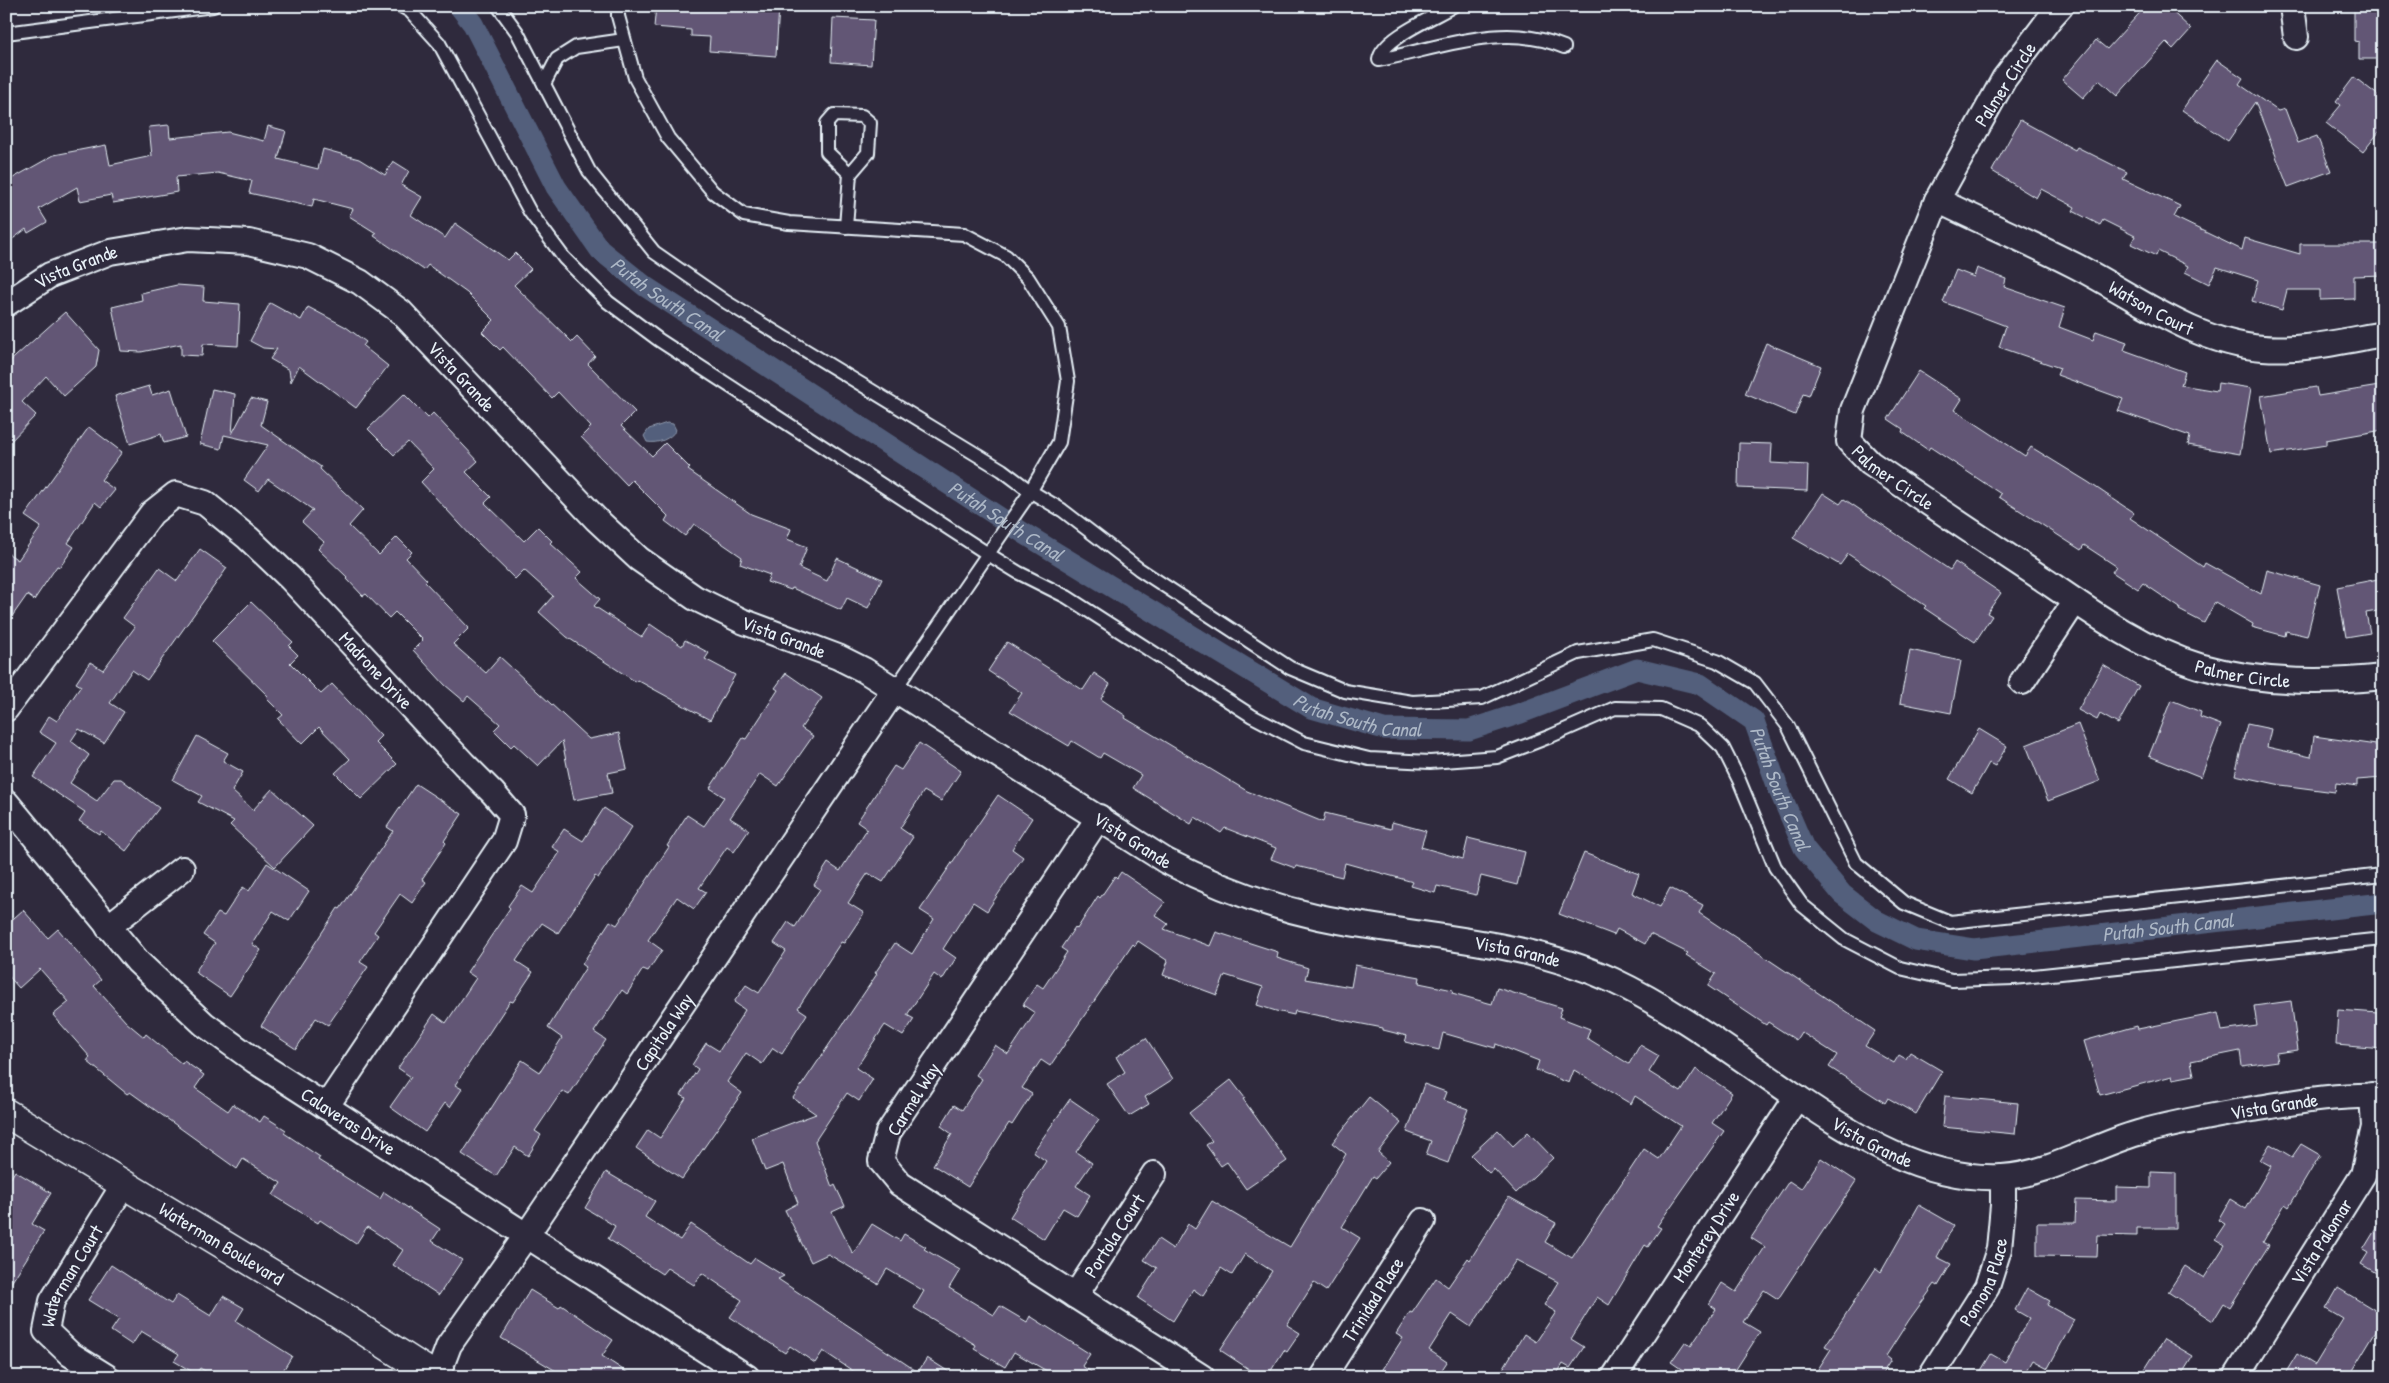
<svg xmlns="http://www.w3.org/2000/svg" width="2389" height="1383" font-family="'Patrick Hand',sans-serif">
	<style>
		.water { fill: #525f7b; stroke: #8e99ad }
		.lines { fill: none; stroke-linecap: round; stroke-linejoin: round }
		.canal { stroke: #525f7b; stroke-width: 21 }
		.building { fill: #625774; stroke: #e8f1f8 }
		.service-casing { stroke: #e8f1f8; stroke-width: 16 }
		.minor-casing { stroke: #e8f1f8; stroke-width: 28 }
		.secondary-casing { stroke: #e8f1f8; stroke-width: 31 }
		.service { stroke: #2f2a3d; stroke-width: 12 }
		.minor { stroke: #2f2a3d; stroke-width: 24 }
		.secondary { stroke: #2f2a3d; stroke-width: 28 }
		.labels { text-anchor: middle; stroke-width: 4; stroke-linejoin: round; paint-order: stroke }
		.street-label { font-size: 19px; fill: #e8f1f8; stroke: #2f2a3d }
		.water-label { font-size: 20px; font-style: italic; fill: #acb7c6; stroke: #2f2a3d }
	</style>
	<rect width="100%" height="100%" fill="#2f2a3d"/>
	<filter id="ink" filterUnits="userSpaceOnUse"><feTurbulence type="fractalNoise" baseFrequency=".02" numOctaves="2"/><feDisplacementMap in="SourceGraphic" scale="10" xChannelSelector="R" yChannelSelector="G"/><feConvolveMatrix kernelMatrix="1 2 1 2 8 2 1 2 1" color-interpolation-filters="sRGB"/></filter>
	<g filter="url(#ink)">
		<path class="water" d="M667 423 673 424 676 430C670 439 658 444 647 442L644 436 649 429Z"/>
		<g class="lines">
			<path class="canal" id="s1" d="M459 6 473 24 556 187 600 250 646 287 1025 534 1311 708 1384 729 1469 730 1521 713 1637 669 1700 684 1754 721 1778 788 1804 848 1842 894 1877 921 1916 940 1974 949 2383 903"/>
		</g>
		<g class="building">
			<path d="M656 6H779L776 56 709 51 710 37 691 36V30L654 27Z"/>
			<path d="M2146 6H2166L2191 29 2173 49 2166 42 2117 96 2099 80 2083 98 2062 80 2096 40 2107 49Z"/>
			<path d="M2354 9H2383V59H2359V42L2354 41Z"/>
			<path d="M833 18 874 20 871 65 831 62Z"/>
			<path d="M2217 60 2243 78 2239 84 2278 111 2285 109 2298 143 2317 136 2331 171 2288 187 2255 102 2228 141 2182 110Z"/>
			<path d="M2354 77 2383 99V127L2363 152 2326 123 2341 105 2336 101Z"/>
			<path d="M2020 120 2075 150 2077 147 2127 172 2123 179 2180 206 2174 217 2242 250 2245 238 2300 254V244H2383V275L2354 276V299L2320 300V290H2287L2282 310 2252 301 2258 280 2217 267 2209 284 2185 272 2188 266 2158 251 2156 256 2131 244 2135 236 2103 220 2100 225 2073 211 2075 207 2041 189 2036 198 1992 171Z"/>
			<path d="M169 125 170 138 228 132 264 141 268 126 286 131 278 159 318 169 323 149 359 159 385 175 393 161 409 171 401 185 422 197 411 215 445 238 455 223 508 260 515 253 531 269 514 285 572 342 577 337 595 356 588 364 635 412 621 426 652 456 665 443 690 468 688 470 751 514 791 529 787 539 807 547 799 568 827 581 837 558 882 579 868 608 847 598 841 610 792 588 791 590 767 582 770 575 740 564 742 557 694 524 685 536 665 521 668 516 632 480 627 485 581 437 591 427 558 392 552 398 503 347 500 350 482 332 494 320 467 293 428 265 424 270 374 236 376 233 349 216 353 209 314 199 312 207 249 193 252 181 218 173 176 177 177 192 113 203 111 195 80 201 77 187 39 209 47 222 28 233 26 229 6 244V182L54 155 106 145 110 165 152 156 149 127Z"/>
			<path d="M1977 268 2006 279 2004 287 2065 308 2059 327 2093 340 2096 331 2127 342 2124 350 2185 372 2181 385 2217 391 2218 383 2251 388 2240 454 2188 445 2190 436 2118 411 2123 399 2057 375 2060 368 1999 347 2006 326 1943 302 1956 270 1974 277Z"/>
			<path d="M177 285 204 287 203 301 240 304 238 346 203 344 202 356 181 355V344L141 352 121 351 112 307 142 300 141 293Z"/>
			<path d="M270 303 301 320 308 307 346 327 366 342 363 346 388 366 356 408 299 366 291 382 289 370 270 359 277 349 263 348 250 341Z"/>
			<path d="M65 312 99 350 96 367 64 396 46 376 22 402 36 415 6 446V365Z"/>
			<path d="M1766 343 1821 366 1809 396 1803 394 1795 415 1745 394Z"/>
			<path d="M1919 371 1962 399 1955 410 2025 456 2031 447 2088 482 2134 513 2130 518 2203 567 2205 563 2261 594 2267 570 2320 585 2307 636 2286 631 2285 636 2252 627 2253 624 2215 602 2204 623 2179 610 2180 608 2143 583 2138 589 2112 572 2116 566 2084 545 2081 550 1999 497 2001 494 1930 447 1928 450 1902 432 1903 429 1888 419Z"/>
			<path d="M149 386 152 395 171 389 186 437 164 443 161 434 130 444 115 396Z"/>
			<path d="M2379 386 2383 407V430L2326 440V445L2271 454 2261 396 2316 387 2318 396Z"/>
			<path d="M212 389 235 394 232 434 251 398 267 402 261 425 321 467 320 469 363 510 349 526 379 555 397 537 412 552 406 558 427 580 425 582 469 628 453 644 486 673 500 657 589 739 619 733 627 769 608 773 612 793 574 800 562 741 538 766 514 744 511 747 494 730 500 724 468 696 464 701 445 685 413 650 423 640 395 612 389 618 366 594 363 596 347 579 348 578 318 549 324 542 302 522 313 510 268 479 259 491 244 480 268 445 224 435 221 449 200 444Z"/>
			<path d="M404 394 428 418 433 413 478 461 466 472 491 497 485 503 524 541 538 527 552 541 550 543 582 572 576 578 600 599 594 606 642 637 650 624 682 646 685 640 709 653 705 659 735 675 710 720 637 680 636 682 567 637 539 612 553 596 524 570 515 579 472 537 421 482 434 469 408 442 394 455 368 429Z"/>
			<path d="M89 427 122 452 101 480 115 490 101 507 95 502 68 543 74 547 60 567 57 566 34 600 27 595 6 625V552L18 560 41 527 25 516Z"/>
			<path d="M1739 443 1772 444 1771 463 1808 465 1807 491 1738 488Z"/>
			<path d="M1823 493 1840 504 1844 499 1950 570 1955 562 2001 593 1987 613 1992 616 1975 642 1924 608 1926 606 1848 554 1840 565 1793 538Z"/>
			<path d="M200 549 227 568 147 680 132 670 110 703 124 712 104 743 79 729 71 741 89 755 70 783 97 801 114 779H121L159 808 126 851 101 831 99 834 79 821 85 812 33 777 56 743 39 732 49 716 57 721 81 686 76 683 90 662 103 670 135 627 123 618 159 568 177 581Z"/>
			<path d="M2378 579 2383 610 2366 613 2370 633 2346 637 2337 587Z"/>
			<path d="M251 602 293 642 289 646 298 655 290 663 321 694 332 684 381 736 375 742 397 764 361 799 335 773 350 759 319 727 302 744 278 719 283 715 266 698 268 696 212 641Z"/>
			<path d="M1007 642 1083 690 1094 673 1110 684 1101 699 1126 716 1125 718 1247 791 1323 822 1325 813 1391 829 1392 822 1426 831 1421 847 1463 859 1468 838 1525 852 1517 885 1481 876 1476 895 1437 886 1435 893 1411 886 1413 882 1345 863 1342 877 1296 866 1295 868 1271 859 1276 848 1225 828 1221 833 1195 817 1191 824 1133 788 1141 775 1103 753 1100 758 1072 741 1069 746 1010 711 1022 693 988 671Z"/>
			<path d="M1910 650 1961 661 1951 713 1900 703Z"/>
			<path d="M2103 665 2139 686 2118 724 2100 714 2097 720 2078 710Z"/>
			<path d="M786 673 822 698 801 728 813 736 778 786 760 774 730 818 749 830 734 852 727 847 699 888 706 892 694 909 677 897 648 940 662 950 648 971 643 969 627 994 622 990 594 1032 606 1040 569 1095 562 1091 535 1131 541 1135 528 1156 515 1147 496 1176 462 1154 522 1060 540 1072 562 1038 548 1028 586 967 582 964 610 921 617 925 669 847 667 846 687 815 704 826 724 797 710 788 743 738 746 739 778 690 775 688Z"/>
			<path d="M2171 700 2201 712 2200 717 2221 725 2201 777 2149 756Z"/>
			<path d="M2078 724 2100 781 2048 801 2026 745Z"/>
			<path d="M2247 724 2271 729 2267 747 2311 757 2314 736 2383 746V778L2357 780V786L2336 783 2335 792 2281 785 2235 775Z"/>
			<path d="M1979 729 2007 746 1995 766 1989 763 1972 793 1949 779Z"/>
			<path d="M197 736 228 753 223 761 243 772 232 791 253 810 272 789 313 826 275 867 230 825 234 821 198 802 202 796 173 780Z"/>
			<path d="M919 743 961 771 941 801 924 791 900 828 913 837 883 882 868 873 848 903 864 913 844 943 841 942 798 1008 807 1014 782 1054 773 1048 762 1064 746 1053 727 1082 742 1093 682 1179 636 1148 648 1130 660 1138 686 1098 681 1095 698 1069 692 1065 706 1043 719 1051 745 1010 734 1002 746 985 759 993 786 951 774 943 788 922 795 927 820 889 814 885 828 863 840 871 867 829 857 822 894 766 901 770Z"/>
			<path d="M416 784 462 814 444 841 446 843 422 879 426 882 412 903 400 894 374 932 378 935 360 962 368 967 328 1025 316 1018 296 1049 261 1026 338 908 340 909 393 831 387 827Z"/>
			<path d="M998 795 1032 818 1012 849 1023 857 987 911 973 902 943 949 956 958 942 980 934 974 907 1015 914 1019 903 1036 885 1025 856 1068 873 1079 859 1101 847 1093 815 1141 832 1187 835 1185 845 1206 832 1212 853 1254 872 1224 900 1241 904 1234 926 1247 924 1249 960 1270 949 1288 994 1315 1000 1306 1027 1322 1030 1316 1090 1354 1082 1366 1099 1377H1057L1014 1352 1005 1367 974 1349 976 1345 914 1308 924 1291 887 1269 878 1284 828 1254 811 1262 785 1210 798 1203 783 1164 765 1171 752 1138 816 1114 793 1098 877 974 875 973 895 943 912 954 934 919 920 910Z"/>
			<path d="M604 808 632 827 598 878 595 876 558 933 542 923 516 961 533 972 513 1002 510 1001 455 1085 462 1089 450 1107 445 1103 425 1132 390 1107 411 1077 398 1068 434 1014 446 1023 476 978 467 972 510 908 508 906 522 886 533 893 560 852 552 847 564 829 583 841Z"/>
			<path d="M1584 853 1639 874 1632 893 1660 907 1670 888 1703 905 1699 913 1875 1031 1865 1046 1894 1063 1899 1055 1906 1059 1910 1052 1942 1071 1916 1114 1888 1098 1885 1103 1829 1067 1837 1055 1801 1032 1796 1040 1768 1022 1766 1025 1708 986 1716 974 1686 955 1688 953 1650 934 1645 944 1617 929 1614 935 1559 914Z"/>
			<path d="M267 863 309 891 289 921 273 911 252 944 261 950 230 996 195 972 215 943 203 935 218 913 224 916 243 887 249 891Z"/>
			<path d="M1121 872 1165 902 1155 915 1168 924 1164 929 1210 946 1216 932 1278 952 1277 958 1308 968 1305 979 1351 987 1355 965 1420 977 1419 983 1453 990 1452 993 1492 1004 1497 988 1562 1008 1559 1017 1590 1029 1587 1038 1629 1064 1640 1045 1659 1056 1649 1072 1681 1092 1696 1069 1732 1093 1712 1123 1724 1131 1657 1226 1661 1228 1648 1247 1645 1245 1609 1305 1597 1297 1571 1339 1584 1347 1570 1368 1563 1364 1555 1377H1498L1524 1334 1536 1342 1556 1312 1544 1305 1558 1282 1516 1260 1471 1327 1452 1314 1429 1350 1447 1362 1437 1377H1378L1403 1338 1396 1334 1410 1312 1412 1313 1436 1278 1448 1287 1468 1258 1470 1260 1509 1197 1556 1223 1545 1242 1572 1258 1644 1149 1659 1159 1681 1126 1635 1096 1631 1104 1574 1070 1569 1083 1536 1070 1539 1061 1496 1044 1495 1048 1443 1033 1439 1050 1405 1042 1407 1036 1383 1030V1028L1295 1011 1294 1015 1276 1011 1257 1005 1263 987 1225 975 1217 995 1163 975 1168 961 1138 941 1135 946 1133 944 1050 1066 1041 1060 1022 1088 1032 1094 1012 1125 1009 1123 968 1187 933 1165 952 1134 941 1126 954 1105 962 1110 982 1079 976 1075 995 1045 1008 1054 1035 1013 1023 1005 1037 984 1043 988 1067 952 1061 948 1075 927 1077 929 1098 896 1100 898 1115 876 1117 878Z"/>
			<path d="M23 910 48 938 58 929 101 980 94 986 126 1022 144 1037 146 1034 182 1064 184 1061 204 1075 195 1088 228 1111 233 1104 260 1122 264 1116 286 1130 284 1133 320 1157 318 1160 380 1199 384 1192 440 1229 432 1241 462 1260 439 1295 393 1265 403 1250 367 1227 356 1244 320 1220 318 1223 273 1195 281 1183 243 1159 237 1169 130 1092 127 1094 87 1061 90 1057 53 1015 69 1002 40 969 19 988 6 973V925Z"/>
			<path d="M2291 1001 2298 1050 2276 1053 2278 1061 2242 1066 2240 1051 2191 1061 2194 1075 2173 1079 2172 1076 2100 1095 2084 1041 2137 1026 2138 1029 2218 1013 2222 1031 2257 1026 2254 1006Z"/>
			<path d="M2338 1010 2378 1013V1024H2383V1049L2336 1045Z"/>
			<path d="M1146 1038 1173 1079 1145 1097 1149 1104 1129 1116 1107 1084 1125 1072 1116 1057Z"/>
			<path d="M1231 1080 1245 1098 1243 1099 1287 1161 1246 1189 1227 1162 1221 1166 1206 1145 1212 1141 1189 1113Z"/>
			<path d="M1424 1084 1446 1092 1443 1100 1468 1109 1448 1163 1426 1155 1431 1141 1407 1132Z"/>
			<path d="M1945 1096 2018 1103 2015 1134 1942 1127Z"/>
			<path d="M1369 1097 1401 1123 1378 1152 1389 1162 1376 1178 1373 1176 1342 1227 1360 1238 1326 1291 1314 1283 1287 1325 1300 1333 1287 1352 1284 1350 1267 1377H1261L1220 1350 1272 1271 1245 1254 1232 1275 1221 1268 1203 1296 1193 1289 1173 1321 1138 1298 1157 1268 1144 1260 1158 1239 1173 1249 1188 1224 1195 1229 1212 1201 1290 1247 1346 1154 1332 1143Z"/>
			<path d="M1070 1099 1099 1119 1076 1152 1092 1163 1076 1186 1090 1195 1077 1216 1063 1208 1044 1239 1010 1217 1046 1161 1033 1152Z"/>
			<path d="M1498 1130 1513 1146 1528 1132 1553 1158 1516 1193 1494 1169 1489 1173 1471 1155Z"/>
			<path d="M2270 1144 2292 1157 2301 1144 2320 1155 2289 1207 2285 1204 2263 1242 2269 1245 2230 1307 2224 1303 2213 1321 2168 1292 2185 1266 2204 1278 2225 1245 2215 1239 2225 1224 2218 1220 2230 1199 2246 1209 2271 1166 2260 1160Z"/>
			<path d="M1821 1158 1856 1181 1778 1299 1764 1290 1743 1322 1760 1332 1731 1377H1680L1684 1371 1671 1362 1685 1342 1691 1346 1716 1309 1709 1304 1722 1283 1736 1292 1765 1247 1751 1238 1789 1181 1801 1189Z"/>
			<path d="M15 1171 51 1193 32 1224 44 1231 6 1291V1186Z"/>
			<path d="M606 1172 655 1201 645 1217 680 1240 691 1224 750 1264 755 1258 784 1276 778 1279 918 1372 927 1358 957 1377H862L823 1351 815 1363 790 1346 785 1353 730 1317 742 1300 702 1273 694 1285 667 1268 662 1274 608 1239 615 1226 585 1208Z"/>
			<path d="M2151 1172 2176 1173V1228H2137V1236L2098 1235 2097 1257 2037 1256V1223H2075L2076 1200 2116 1201V1187L2151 1188Z"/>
			<path d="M1919 1205 1954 1225 1937 1257 1951 1264 1938 1286 1935 1284 1909 1320 1886 1356 1891 1360 1880 1377H1813L1831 1349 1825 1346 1876 1268 1881 1272Z"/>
			<path d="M2383 1217V1277L2361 1264 2368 1253 2363 1250Z"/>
			<path d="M111 1265 171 1304 177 1295 211 1316 223 1296 244 1308 236 1321 292 1356 279 1377H215L200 1368 196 1374 174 1361 179 1354 141 1331 132 1345 111 1331 119 1319 88 1300Z"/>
			<path d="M2027 1288 2050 1301 2047 1305 2074 1320 2048 1368 2033 1360 2025 1374 2030 1377H1977L1991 1354 2005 1362 2029 1318 2015 1310Z"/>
			<path d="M2338 1288 2383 1315V1319L2348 1377H2283L2297 1354 2315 1365 2343 1319 2326 1309Z"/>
			<path d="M530 1290 559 1308 561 1305 613 1340 602 1356 634 1377H566L501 1338Z"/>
			<path d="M2164 1339 2193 1356 2180 1377H2140Z"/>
		</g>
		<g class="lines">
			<g class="service-casing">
				<g id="service">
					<path d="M401 6 410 11 439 43 530 212 564 258 608 302 659 340 988 554 1019 573 1067 597 1252 716 1304 743 1369 759 1430 762 1497 757 1551 736 1615 708 1661 709 1700 726 1723 748 1739 780 1775 867 1802 905 1844 939 1900 968 1952 980 2014 978 2383 939"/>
					<path d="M498 6 517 32 589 171 654 252 726 302 1002 470 1030 491 1062 510 1139 569 1290 668 1345 691 1412 702 1482 698 1578 653 1653 640 1717 661 1755 683 1788 726 1856 863 1904 903 1950 922 2383 875"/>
					<path d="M618 6V16L635 78 668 138 713 192 744 215 789 223 964 234 1006 256 1028 278 1059 327 1068 381 1059 442 1027 497 895 689"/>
					<path d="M1453 6C1435 17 1382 38 1379 60 1440 48 1504 21 1564 47"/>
					<path d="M6 33 213 6"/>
					<path d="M544 84 557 59 576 47 624 40"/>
					<path d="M846 227 850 174 868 153 870 123 862 116 834 115 827 123V152L850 174"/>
				</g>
			</g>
			<g class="minor-casing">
				<g id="minor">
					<path id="s2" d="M2061 6 2051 17 2004 79 1937 200 1853 410 1849 441 1870 463C1927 502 1985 541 2043 579 2091 612 2142 649 2199 666 2259 683 2321 684 2383 677"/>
					<path d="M2292 6 2296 37"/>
					<path id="s3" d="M1937 200C1982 222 2029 242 2074 265 2133 295 2194 343 2263 348 2303 351 2343 341 2383 334"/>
					<path id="s4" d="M6 304 50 275 110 252 188 239 249 242 308 256 360 282 401 312 596 519 639 559 695 598 742 621 838 657 864 670 1166 861C1215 886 1265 905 1319 917 1416 938 1520 938 1612 980 1676 1010 1735 1055 1794 1095 1856 1137 1924 1181 2002 1177 2051 1174 2092 1146 2138 1133 2176 1122 2214 1116 2253 1109 2296 1102 2339 1094 2383 1096"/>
					<path d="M2022 682 2075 601"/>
					<path id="s5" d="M6 709 152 513 176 494 205 503 248 538 290 578 464 764 493 793 512 815 504 841 326 1107"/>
					<path id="s6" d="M6 802 138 962 204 1024 255 1061 747 1377"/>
					<path d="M1099 817 888 1133 881 1161 900 1184 1202 1377"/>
					<path d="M108 927 182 869"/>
					<path id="s7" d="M1075 1296 1154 1174"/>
					<path id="s8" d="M107 1377 70 1354 46 1331 52 1301 124 1184"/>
					<path id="s9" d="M437 1377 449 1345 526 1236 895 689"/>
					<path id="s10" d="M1323 1377 1423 1221"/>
					<path id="s11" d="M1614 1377 1797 1097"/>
					<path id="s12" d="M1930 1377 1987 1287 1999 1249 2003 1205V1177"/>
					<path id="s13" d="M2236 1377 2363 1175 2374 1127 2372 1095"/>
				</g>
			</g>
			<g class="secondary-casing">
				<g id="secondary">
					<path id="s14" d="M6 1113 335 1312 436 1377"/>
				</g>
			</g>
			<use href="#service" class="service"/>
			<use href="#minor" class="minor"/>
			<use href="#secondary" class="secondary"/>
		</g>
	</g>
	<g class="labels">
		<g class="street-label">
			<text transform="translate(2005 84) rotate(-57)" y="7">Palmer Circle</text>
			<text dy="7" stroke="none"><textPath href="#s4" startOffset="80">Vista Grande</textPath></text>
			<text dy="7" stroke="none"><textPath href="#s3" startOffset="240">Watson Court</textPath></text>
			<text dy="7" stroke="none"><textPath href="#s4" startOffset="515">Vista Grande</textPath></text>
			<text dy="7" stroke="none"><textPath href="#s2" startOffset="546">Palmer Circle</textPath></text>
			<text dy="7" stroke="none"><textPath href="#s4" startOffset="935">Vista Grande</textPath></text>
			<text dy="7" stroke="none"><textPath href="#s5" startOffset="545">Madrone Drive</textPath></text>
			<text dy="7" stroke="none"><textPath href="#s2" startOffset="951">Palmer Circle</textPath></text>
			<text dy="7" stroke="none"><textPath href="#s4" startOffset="1340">Vista Grande</textPath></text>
			<text dy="7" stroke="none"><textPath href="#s4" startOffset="1744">Vista Grande</textPath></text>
			<text dy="7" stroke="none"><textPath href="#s9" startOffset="414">Capitola Way</textPath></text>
			<text transform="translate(913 1099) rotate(-58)" y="7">Carmel Way</text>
			<text dy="7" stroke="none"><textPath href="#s4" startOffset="2569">Vista Grande</textPath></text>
			<text dy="7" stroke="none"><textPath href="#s6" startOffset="472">Calaveras Drive</textPath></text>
			<text dy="7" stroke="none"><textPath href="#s4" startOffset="2150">Vista Grande</textPath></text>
			<text dy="7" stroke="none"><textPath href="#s7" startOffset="72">Portola Court</textPath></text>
			<text dy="7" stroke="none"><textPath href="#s11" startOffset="168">Monterey Drive</textPath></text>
			<text dy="7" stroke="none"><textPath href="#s13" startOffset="160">Vista Palomar</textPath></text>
			<text dy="7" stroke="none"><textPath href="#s14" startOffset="252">Waterman Boulevard</textPath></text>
			<text dy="7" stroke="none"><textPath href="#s8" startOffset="138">Waterman Court</textPath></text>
			<text dy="7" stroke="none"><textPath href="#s12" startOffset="110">Pomona Place</textPath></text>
			<text dy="7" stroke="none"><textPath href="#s10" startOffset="92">Trinidad Place</textPath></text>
		</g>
		<g class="water-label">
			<text dy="7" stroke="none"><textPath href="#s1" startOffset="366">Putah South Canal</textPath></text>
			<text dy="7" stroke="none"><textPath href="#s1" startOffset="771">Putah South Canal</textPath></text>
			<text dy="7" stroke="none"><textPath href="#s1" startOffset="1176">Putah South Canal</textPath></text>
			<text dy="7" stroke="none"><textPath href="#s1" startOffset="1671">Putah South Canal</textPath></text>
			<text dy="7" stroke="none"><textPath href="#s1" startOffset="2136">Putah South Canal</textPath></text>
		</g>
	</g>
	<rect width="2389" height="1383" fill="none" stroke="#2f2a3d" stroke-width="25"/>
	<rect x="12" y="12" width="2364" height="1358" fill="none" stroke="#e8f1f8" stroke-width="2" filter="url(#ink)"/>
</svg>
